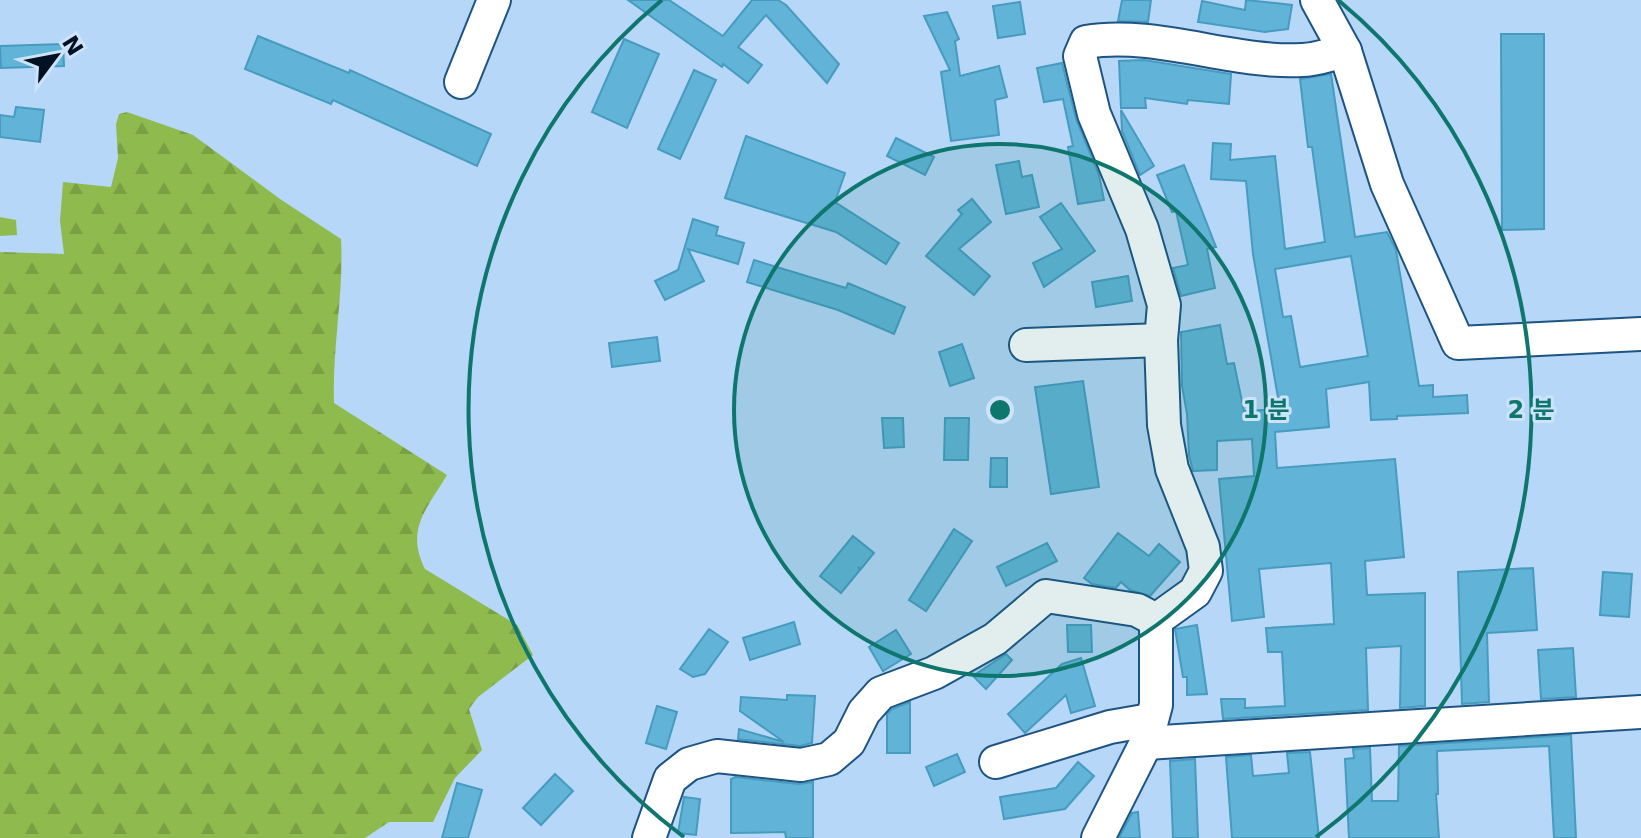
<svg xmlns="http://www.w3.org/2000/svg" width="1641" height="838" font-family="'DejaVu Sans','Noto Sans KR',sans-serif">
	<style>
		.forest { fill: url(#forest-firs) }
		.building { fill: #61b4d8; stroke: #479bbe; stroke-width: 2; fill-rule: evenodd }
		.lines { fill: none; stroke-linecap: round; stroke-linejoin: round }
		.minor-casing { stroke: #1d5483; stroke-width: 36 }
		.minor { stroke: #fff; stroke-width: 32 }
		.ring { fill: none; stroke: #0f766e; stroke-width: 4 }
		.centre { fill: #0f766e; stroke: #cde3f9; stroke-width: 4 }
		.ring-label { font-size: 24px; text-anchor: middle; font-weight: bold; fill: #0f766e; stroke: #cde3f9; stroke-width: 6; stroke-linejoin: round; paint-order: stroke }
	</style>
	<defs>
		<pattern id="forest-firs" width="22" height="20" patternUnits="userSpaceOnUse" patternTransform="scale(2)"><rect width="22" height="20" fill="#8fbb4e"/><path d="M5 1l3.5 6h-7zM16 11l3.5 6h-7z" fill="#7aa044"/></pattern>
	</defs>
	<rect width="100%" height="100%" fill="#b6d7f8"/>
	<g class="forest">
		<path d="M127 112 193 135 280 199 341 239C344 294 332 348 334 403L447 475C427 509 405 529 425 569L517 625 533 655 478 697 469 709 482 750 455 778 433 822H389L365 838H0V252L64 254 60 221 63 182 111 187 118 158 116 124 119 114Z"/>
		<path d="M0 217 16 220 17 235 0 236Z"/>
	</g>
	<g class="building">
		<path d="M628 0H669L723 36 752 0H778L786 5 839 64 827 83 766 15 738 47 762 65 748 83 723 64 722 67Z"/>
		<path d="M1122 0H1151L1148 22 1118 21Z"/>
		<path d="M1246 0 1292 5 1288 29 1265 32 1198 22 1202 1 1245 10Z"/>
		<path d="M1020 2 1025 34 998 38 993 6Z"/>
		<path d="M947 12 959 39 955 41 960 76 999 66 1007 97 995 100 999 135 951 141 941 72 950 70 924 16Z"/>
		<path d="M1501 34H1544V229L1502 230Z"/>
		<path d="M258 36 349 73 350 70 491 134 477 166 333 100 331 104 245 69Z"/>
		<path d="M624 39 659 54 627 128 592 112Z"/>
		<path d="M63 44 64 66 1 68 0 46Z"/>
		<path d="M1144 60 1231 74 1229 104 1188 100 1187 104 1145 98 1146 108H1121L1119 61Z"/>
		<path d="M1062 63 1076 119 1099 175 1104 200 1078 204 1068 147 1073 146 1063 99 1044 102 1037 68Z"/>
		<path d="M694 70 716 80 680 159 658 149Z"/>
		<path d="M1331 74 1355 237 1387 232 1396 250 1419 386 1433 385V397L1467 395 1468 413 1397 416V419L1371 420 1369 382 1326 389 1329 427 1275 432 1277 468 1395 459 1404 557 1365 561 1367 595 1425 593V706L1400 708 1401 646 1366 648 1368 710 1223 719 1221 699H1245V708L1285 706 1282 652H1268L1266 628 1334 624 1331 563 1259 569 1264 617 1232 621 1219 479 1254 476 1252 439 1217 441V470L1193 471 1189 455 1187 414 1182 386 1181 332 1220 325 1227 364 1234 363 1244 411 1280 409 1253 254 1246 181 1211 179 1213 143 1231 144 1230 160 1275 156 1285 249 1325 242 1312 147H1308L1300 79ZM1351 256 1368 356 1300 367 1291 316 1283 317 1275 269Z"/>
		<path d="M16 107 44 110 40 142 0 137V115L14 117Z"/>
		<path d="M1121 110 1154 166 1140 175 1122 131Z"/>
		<path d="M746 136 845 173 835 202 899 243 886 264 836 232 725 198Z"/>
		<path d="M896 138 934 157 925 175 887 156Z"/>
		<path d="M1019 161 1022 177 1032 175 1039 207 1006 214 996 165Z"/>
		<path d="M1184 165 1216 247 1207 249 1215 288 1181 296 1173 268 1188 265 1176 211 1172 212 1157 175Z"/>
		<path d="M972 199 991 222 959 249 990 276 974 295 926 256 962 214 958 210Z"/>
		<path d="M1061 203 1095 251 1044 287 1033 263 1062 249 1040 217Z"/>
		<path d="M693 219 718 227 716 235 744 243 738 264 688 249 704 281 665 300 655 281 678 270Z"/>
		<path d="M754 260 846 288 848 283 905 307 894 334 838 310 747 282Z"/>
		<path d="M1128 276 1132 301 1096 307 1092 282Z"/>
		<path d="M657 337 660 361 612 367 609 343Z"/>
		<path d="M962 344 974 378 950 386 939 352Z"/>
		<path d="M1083 381 1099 487 1051 494 1035 387Z"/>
		<path d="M882 418H903L904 447 884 448Z"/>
		<path d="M945 418H969L968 460H944Z"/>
		<path d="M991 458H1007V487H990Z"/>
		<path d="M954 529 972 541 926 611 909 600Z"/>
		<path d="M1118 533 1149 556 1159 544 1180 562 1150 596 1130 590 1121 582 1116 588 1092 584 1084 578Z"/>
		<path d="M853 536 874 553 861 569 858 567 860 570 841 593 820 576Z"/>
		<path d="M1047 543 1057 561 1006 586 997 567Z"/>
		<path d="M1533 568 1537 630 1487 633 1489 702 1462 704 1458 572Z"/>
		<path d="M1603 572 1632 574 1629 617 1600 615Z"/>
		<path d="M794 622 800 644 750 660 743 638Z"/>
		<path d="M1067 625H1091L1092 652H1068Z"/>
		<path d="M1197 625 1207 694 1187 695V677H1183L1175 629Z"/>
		<path d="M709 629 728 642 705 674 693 677 680 669Z"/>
		<path d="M896 630 911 654 883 671 869 647Z"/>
		<path d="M1573 648 1576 697 1541 699 1538 650Z"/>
		<path d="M1006 654 1012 660 986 689 973 676Z"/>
		<path d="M1081 658 1095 706 1071 713 1066 695 1025 733 1008 714 1062 664Z"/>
		<path d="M787 695 815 696 812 743 800 746 738 739 739 729 784 742 740 711 741 697 787 700Z"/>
		<path d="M910 702V753H887V714L892 709Z"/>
		<path d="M657 706 677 712 666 749 646 743Z"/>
		<path d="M1571 735 1576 838H1554L1549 746 1437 751 1438 794H1436L1439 838H1349L1345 759 1354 758 1353 749 1370 748 1372 801H1398L1399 746Z"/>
		<path d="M1310 752 1319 838H1232L1226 757 1251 755 1253 776 1289 773 1287 753Z"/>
		<path d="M957 754 965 772 934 786 926 767Z"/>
		<path d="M1195 759 1198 838H1173L1170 761Z"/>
		<path d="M1078 762 1094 776 1065 809 1004 819 1000 797 1056 788Z"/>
		<path d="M555 774 573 791 541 825 523 808Z"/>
		<path d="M735 777 799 784 813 782V838H786L785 832 731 833V779Z"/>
		<path d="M457 783 482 790 468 838H442Z"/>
		<path d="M684 797 700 799 696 835 678 833Z"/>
		<path d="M1138 812 1140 838H1119L1132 813Z"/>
	</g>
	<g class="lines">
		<g class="minor-casing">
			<g id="minor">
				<path d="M1317 0 1345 51 1387 184 1458 343 1641 334"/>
				<path d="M461 82 494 0"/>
				<path d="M1026 345 1161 340"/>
				<path d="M1146 743 1641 712"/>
				<path d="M996 762 1110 727 1150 720"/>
				<path d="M649 838 670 779 689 764 717 756 801 765 829 759 849 742 864 712 881 693 934 673 995 639 1046 596 1137 610 1156 620"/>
				<path d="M1098 838 1146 743 1156 705V620L1195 592 1206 571 1203 547 1172 469 1164 425 1161 340 1164 305 1142 229 1094 114 1080 56 1086 42C1154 30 1234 64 1302 60 1316 60 1331 54 1345 51"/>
			</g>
		</g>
		<use href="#minor" class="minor"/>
	</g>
	<circle cx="1000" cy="410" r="266" fill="#0f766e" fill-opacity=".12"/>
	<g class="ring">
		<circle cx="1000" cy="410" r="266"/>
		<path d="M684 837A531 531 0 0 1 662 0M1338 0A531 531 0 0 1 1316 837"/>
	</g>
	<circle cx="1000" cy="410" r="12" class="centre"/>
	<g class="ring-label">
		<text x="1266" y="418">1 분</text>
		<text x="1531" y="418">2 분</text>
	</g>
	<g transform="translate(56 56) rotate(58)" stroke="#cde3f9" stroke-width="6" paint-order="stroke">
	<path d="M0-6L14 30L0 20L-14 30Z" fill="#001124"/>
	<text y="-12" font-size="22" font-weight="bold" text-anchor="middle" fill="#001124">N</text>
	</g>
</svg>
